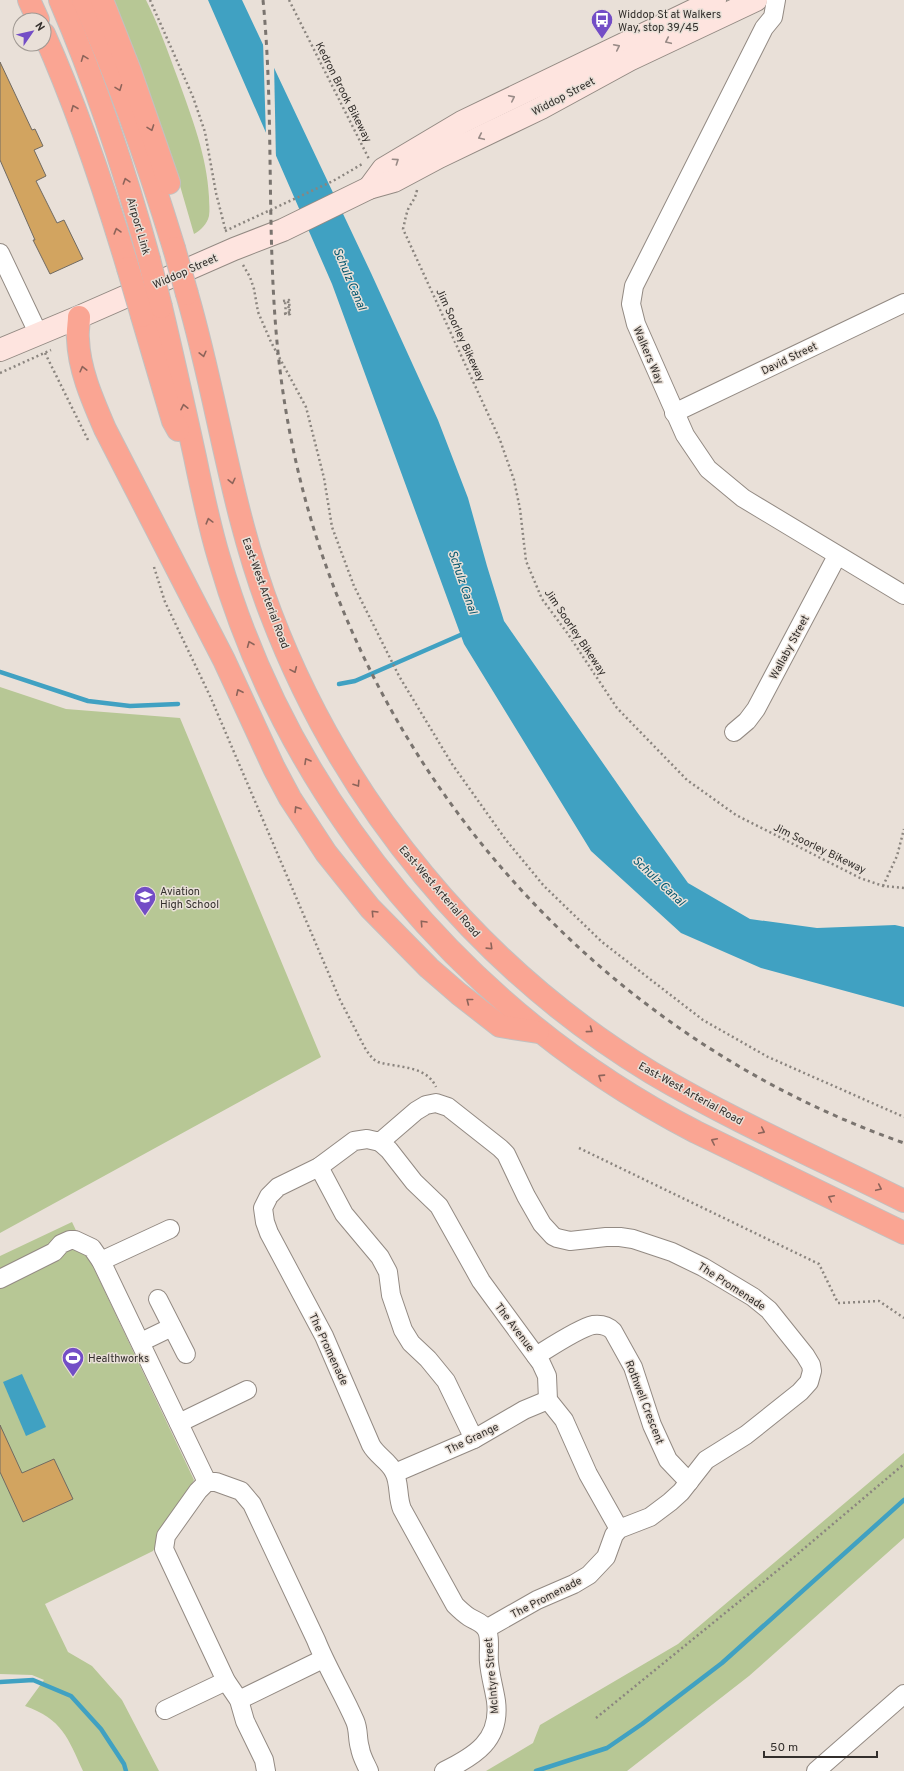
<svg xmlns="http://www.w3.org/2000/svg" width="904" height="1771" font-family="Overpass,sans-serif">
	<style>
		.green { fill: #b7c795 }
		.water { fill: #40a1c2 }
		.pier { fill: #e9e0d8 }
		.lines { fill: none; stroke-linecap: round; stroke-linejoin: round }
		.stream { stroke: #40a1c2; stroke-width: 4.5 }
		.building { fill: #d2a460; stroke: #706a62 }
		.street-casing { stroke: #938a83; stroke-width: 20 }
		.secondary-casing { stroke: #938a83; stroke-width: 24 }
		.highway-casing { stroke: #c2c1c0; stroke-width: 24 }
		.path { stroke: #8b857f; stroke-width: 2.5; stroke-dasharray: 2 3; stroke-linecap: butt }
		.street { stroke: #fff; stroke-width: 18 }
		.secondary { stroke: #fee4df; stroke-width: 22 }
		.highway { stroke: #faa593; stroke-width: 22 }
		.rail { stroke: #7a746f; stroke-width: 3; stroke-dasharray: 5 5; stroke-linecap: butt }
		.highway-bridge-casing { stroke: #c2c1c0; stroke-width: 24; stroke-linecap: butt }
		.path-bridge { stroke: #8b857f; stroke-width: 2.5; stroke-dasharray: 2 3; stroke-linecap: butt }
		.highway-bridge { stroke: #faa593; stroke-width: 22 }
		.oneway { stroke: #988a86 }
		.oneway2 { stroke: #8d645a }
		.labels { text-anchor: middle; stroke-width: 3; stroke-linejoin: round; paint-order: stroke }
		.poi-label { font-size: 11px; fill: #332f2c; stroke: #e9e0d8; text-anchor: start }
		.street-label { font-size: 11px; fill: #332f2c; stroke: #e9e0d8 }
		.water-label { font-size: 12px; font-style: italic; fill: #00556d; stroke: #e9e0d8 }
	</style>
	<rect width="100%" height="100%" fill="#e9e0d8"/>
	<g class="green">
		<path d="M113 0H146C159 26 168 52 178 79 192 118 207 156 209 197 209 203 210 210 209 216 207 224 201 230 194 234L174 165Z"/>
		<path d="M0 687 66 709 180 718 321 1057 0 1233Z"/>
		<path d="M72 1222 194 1480 153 1551 45 1604 68 1652 92 1666 122 1700 159 1771H83C68 1738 62 1719 25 1706L44 1680 32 1675 0 1674V1256Z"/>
		<path d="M904 1453V1538L749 1676 627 1771H486L533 1743 540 1725 678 1644Z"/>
	</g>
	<g class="water">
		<path d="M208 0H242L371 273 438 420 468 498 487 566 504 621 637 812 688 883 750 919 817 928 895 925 904 927V1007L761 968 681 933 591 851 464 644 332 284Z"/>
		<path d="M22 1374 46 1427 26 1436 3 1382Z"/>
	</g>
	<path class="pier" d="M263 40 274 63 276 161 266 137Z"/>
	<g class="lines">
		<g class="stream">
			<path d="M0 672 88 701 130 706 178 704"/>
			<path d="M339 684 355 681 465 633"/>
			<path d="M0 1682 33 1680 71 1696 101 1729 124 1764 126 1771"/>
			<path d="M536 1771 607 1748 642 1724 722 1663 904 1500"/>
		</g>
	</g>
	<g class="building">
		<path d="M0 62 32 130 35 129 43 146 34 150 46 176 36 181 57 223 64 220 83 259 50 274 33 240H35L0 160Z"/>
		<path d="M0 1425 22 1473 54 1459 73 1499 23 1522 0 1472Z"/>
	</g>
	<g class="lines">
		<g class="street-casing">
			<g id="street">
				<path d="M776 0 773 17 764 28 634 286 631 304 636 324 685 435 708 469 743 498 904 595"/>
				<path d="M0 253 38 333"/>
				<path d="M674 413 904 303"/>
				<path d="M734 732 747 721 756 709 837 556"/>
				<path d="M380 1142 389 1150 414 1182 439 1206 481 1281 541 1363 547 1376 548 1400 564 1420 588 1474 619 1529"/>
				<path d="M319 1167 344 1214 380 1257 388 1272 391 1295 403 1330 411 1343 428 1359 446 1381 474 1439"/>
				<path d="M101 1261 170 1229"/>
				<path d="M0 1279 54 1252 61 1244 70 1240H75L92 1248 101 1261 207 1482H216L241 1491 252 1504 316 1640C327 1668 343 1693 355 1721 359 1730 357 1739 360 1748 361 1756 366 1764 369 1771"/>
				<path d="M158 1299 186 1354"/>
				<path d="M141 1342 172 1327"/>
				<path d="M536 1356C549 1348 579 1328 593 1325 601 1324 608 1326 613 1331L633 1367 652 1425 668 1460 689 1482"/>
				<path d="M179 1423 247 1390"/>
				<path d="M395 1473 474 1439 524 1410 548 1400"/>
				<path d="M207 1482 198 1491 166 1536 164 1549 226 1681 239 1700 245 1721 264 1760 266 1771"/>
				<path d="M239 1700 323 1659"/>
				<path d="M165 1710 226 1681"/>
				<path d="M444 1771C475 1756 501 1740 496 1701 494 1688 490 1675 489 1662 488 1652 491 1636 486 1629 482 1622 475 1621 469 1617 463 1613 459 1609 455 1605L402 1509C397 1497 400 1483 394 1472 389 1461 377 1456 371 1445L324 1336 269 1233 265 1222 263 1208 269 1196 278 1187 319 1167 354 1141 367 1139 380 1142 416 1111 426 1105 436 1103 448 1107 500 1148 506 1154 526 1196 542 1224 553 1236 557 1238 570 1241 606 1237H620L633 1239 672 1252 703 1267 753 1297 769 1310 805 1355 811 1365 812 1371 809 1382 800 1392 746 1435 706 1460 681 1492 670 1502 650 1517 619 1529 614 1535 606 1557 589 1575 574 1584 537 1600 486 1629"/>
				<path d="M816 1771 904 1694"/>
			</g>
		</g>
		<g class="secondary-casing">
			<g id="secondary">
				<path d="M369 188 383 169 462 122 715 0"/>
				<path d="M0 350 79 317 234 249 283 230 369 188 394 181 439 157 541 108 629 60 756 0"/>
			</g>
		</g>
		<g class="highway-casing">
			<g id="highway">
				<path d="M29 0 38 20"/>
				<path d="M60 0C96 84 125 171 149 259"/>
				<path d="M83 0C119 80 148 163 174 248"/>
				<path d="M102 0 130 71 169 183"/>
				<path d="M44 34C78 110 104 188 128 268"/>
				<path d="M187 294C218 400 231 511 271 614 343 803 479 968 652 1073 733 1121 820 1159 904 1201"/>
				<path d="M161 307C173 357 184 407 195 457 202 491 209 525 219 558 291 805 468 1014 696 1132L904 1233"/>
				<path d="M142 316 173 421 178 430"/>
				<path d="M79 317C79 324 77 332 78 339 79 370 93 401 105 429L224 660 274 768 290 798 326 853 370 908 429 968 459 994 500 1026 538 1032"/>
			</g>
		</g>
		<g class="path">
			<path d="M150 0 193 97 205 132 216 193 226 232"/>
			<path d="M289 0 369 159"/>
			<path d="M417 190C415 199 414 199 409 207 406 214 405 221 403 229L500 440 514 480 520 509 526 561 542 599 568 634 617 708 687 780 736 815 860 878 883 886 904 888"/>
			<path d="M225 231 333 181 364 163"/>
			<path d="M243 265 250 277 254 289 258 312 271 342 306 407 324 478 332 527 354 586 399 676 452 764 506 840 544 886 602 942 703 1020 768 1057 904 1117"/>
			<path d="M284 314 289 313 288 301H285"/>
			<path d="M45 353 89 442"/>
			<path d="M0 373 51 350"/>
			<path d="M154 567 165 602 210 696 340 1000 366 1050 373 1059 378 1062C398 1068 426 1065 436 1087"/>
			<path d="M883 886 897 856 904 829"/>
			<path d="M579 1148 819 1264 838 1303 879 1301 904 1318"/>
			<path d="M596 1718 794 1557 904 1464"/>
		</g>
		<use href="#street" class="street"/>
		<use href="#secondary" class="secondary"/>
		<use href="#highway" class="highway"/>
		<path class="rail" d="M263 0C275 123 265 247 280 370 323 723 568 1025 904 1143"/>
		<g class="highway-bridge-casing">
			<g id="highway-bridge">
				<path d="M174 248 187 294"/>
				<path d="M149 259 161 307"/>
				<path d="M128 268 142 316"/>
			</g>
		</g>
		<path class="path-bridge" d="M283 301 289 300 290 314 286 315 285 301"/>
		<use href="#highway-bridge" class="highway-bridge"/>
	</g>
	<defs><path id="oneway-chevron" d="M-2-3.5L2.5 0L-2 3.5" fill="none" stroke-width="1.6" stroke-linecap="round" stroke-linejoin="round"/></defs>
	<g class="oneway">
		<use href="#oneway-chevron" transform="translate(668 41) rotate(155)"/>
		<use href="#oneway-chevron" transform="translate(617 47) rotate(-26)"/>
		<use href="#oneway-chevron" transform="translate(512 98) rotate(-26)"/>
		<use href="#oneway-chevron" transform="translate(481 137) rotate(155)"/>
		<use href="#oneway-chevron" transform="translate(396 161) rotate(-34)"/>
	</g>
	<g class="oneway2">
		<use href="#oneway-chevron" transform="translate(84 58) rotate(-111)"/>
		<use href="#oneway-chevron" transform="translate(119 88) rotate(69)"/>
		<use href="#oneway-chevron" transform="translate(74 108) rotate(-112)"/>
		<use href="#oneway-chevron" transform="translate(151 128) rotate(70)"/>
		<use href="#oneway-chevron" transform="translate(126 181) rotate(-108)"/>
		<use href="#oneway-chevron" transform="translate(117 231) rotate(-106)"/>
		<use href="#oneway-chevron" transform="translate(203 354) rotate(76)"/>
		<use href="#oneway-chevron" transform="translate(83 369) rotate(-104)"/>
		<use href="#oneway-chevron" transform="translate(184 407) rotate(-102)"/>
		<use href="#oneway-chevron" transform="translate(232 481) rotate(77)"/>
		<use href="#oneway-chevron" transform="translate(209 521) rotate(-105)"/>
		<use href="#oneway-chevron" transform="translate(250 644) rotate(-112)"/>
		<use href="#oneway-chevron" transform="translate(294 670) rotate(66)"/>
		<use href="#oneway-chevron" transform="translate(239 692) rotate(-115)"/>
		<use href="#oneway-chevron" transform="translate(307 761) rotate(-120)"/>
		<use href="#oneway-chevron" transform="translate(357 784) rotate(57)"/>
		<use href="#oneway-chevron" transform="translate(297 809) rotate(-122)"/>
		<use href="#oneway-chevron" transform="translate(374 913) rotate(-134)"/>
		<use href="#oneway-chevron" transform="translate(423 923) rotate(-133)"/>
		<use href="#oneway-chevron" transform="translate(490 947) rotate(44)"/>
		<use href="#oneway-chevron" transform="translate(469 1001) rotate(-142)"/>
		<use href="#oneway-chevron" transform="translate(590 1030) rotate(36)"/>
		<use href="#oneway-chevron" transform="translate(601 1077) rotate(-147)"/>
		<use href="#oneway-chevron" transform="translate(762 1131) rotate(26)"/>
		<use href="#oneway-chevron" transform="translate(714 1141) rotate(-154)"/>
		<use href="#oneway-chevron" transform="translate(879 1188) rotate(25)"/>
		<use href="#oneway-chevron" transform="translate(831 1198) rotate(-154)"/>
	</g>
	<defs>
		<g id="bus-pin" transform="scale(1.15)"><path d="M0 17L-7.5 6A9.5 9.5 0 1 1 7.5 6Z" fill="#734dc6" stroke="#e9e0d8"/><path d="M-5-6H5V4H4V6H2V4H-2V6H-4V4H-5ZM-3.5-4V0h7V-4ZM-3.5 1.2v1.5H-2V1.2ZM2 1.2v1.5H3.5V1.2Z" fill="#fff"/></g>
		<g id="school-pin" transform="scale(1.15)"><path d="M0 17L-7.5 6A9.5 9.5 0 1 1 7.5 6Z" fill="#734dc6" stroke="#e9e0d8"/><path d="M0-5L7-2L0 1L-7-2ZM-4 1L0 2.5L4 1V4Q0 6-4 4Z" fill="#fff"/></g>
		<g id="stadium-pin" transform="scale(1.15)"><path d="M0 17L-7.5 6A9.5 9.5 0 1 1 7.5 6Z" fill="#734dc6" stroke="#e9e0d8"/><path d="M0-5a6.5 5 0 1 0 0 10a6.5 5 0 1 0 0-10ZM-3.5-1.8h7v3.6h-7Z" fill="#fff"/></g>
	</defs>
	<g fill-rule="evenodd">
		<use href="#bus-pin" x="602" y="20"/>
		<use href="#school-pin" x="145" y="897"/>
		<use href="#stadium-pin" x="73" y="1358"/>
	</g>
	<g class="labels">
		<g class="poi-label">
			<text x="618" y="18">Widdop St at Walkers<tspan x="618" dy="13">Way, stop 39/45</tspan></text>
			<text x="160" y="895">Aviation<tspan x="160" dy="13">High School</tspan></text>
			<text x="88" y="1362">Healthworks</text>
		</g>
		<g class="street-label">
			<text transform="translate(344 92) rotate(63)" y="4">Kedron Brook Bikeway</text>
			<text transform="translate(563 96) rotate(-28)" y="4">Widdop Street</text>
			<text transform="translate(139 226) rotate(74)" y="4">Airport Link</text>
			<text transform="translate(185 271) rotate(-24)" y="4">Widdop Street</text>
			<text transform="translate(461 335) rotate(65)" y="4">Jim Soorley Bikeway</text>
			<text transform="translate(649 355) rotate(67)" y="4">Walkers Way</text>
			<text transform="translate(789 358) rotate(-26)" y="4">David Street</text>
			<text transform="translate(266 593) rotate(70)" y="4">East-West Arterial Road</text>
			<text transform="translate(576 632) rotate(56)" y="4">Jim Soorley Bikeway</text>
			<text transform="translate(789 647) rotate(-62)" y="4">Wallaby Street</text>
			<text transform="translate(820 848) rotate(26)" y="4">Jim Soorley Bikeway</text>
			<text transform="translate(440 891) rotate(49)" y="4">East-West Arterial Road</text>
			<text transform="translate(691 1093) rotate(29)" y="4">East-West Arterial Road</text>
			<text transform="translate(732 1286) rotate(33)" y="4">The Promenade</text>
			<text transform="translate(515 1327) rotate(53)" y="4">The Avenue</text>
			<text transform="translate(329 1349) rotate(65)" y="4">The Promenade</text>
			<text transform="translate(645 1402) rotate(69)" y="4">Rothwell Crescent</text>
			<text transform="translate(472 1438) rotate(-26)" y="4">The Grange</text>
			<text transform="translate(546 1597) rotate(-27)" y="4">The Promenade</text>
			<text transform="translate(491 1676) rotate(-95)" y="4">McIntyre Street</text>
		</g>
		<g class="water-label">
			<text transform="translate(350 279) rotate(67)" y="4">Schulz Canal</text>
			<text transform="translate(463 582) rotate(71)" y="4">Schulz Canal</text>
			<text transform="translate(659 881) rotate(43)" y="4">Schulz Canal</text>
		</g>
	</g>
	<g transform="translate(32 32) rotate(56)"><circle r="19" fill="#e9e0d8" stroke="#a09993"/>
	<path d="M0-3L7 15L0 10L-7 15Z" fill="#734dc6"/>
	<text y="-6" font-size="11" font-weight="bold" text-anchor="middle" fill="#332f2c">N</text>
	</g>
	<path d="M764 1751v6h113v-6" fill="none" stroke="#332f2c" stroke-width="2"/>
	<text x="770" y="1751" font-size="12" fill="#332f2c" stroke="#e9e0d8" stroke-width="3" paint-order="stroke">50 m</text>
</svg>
